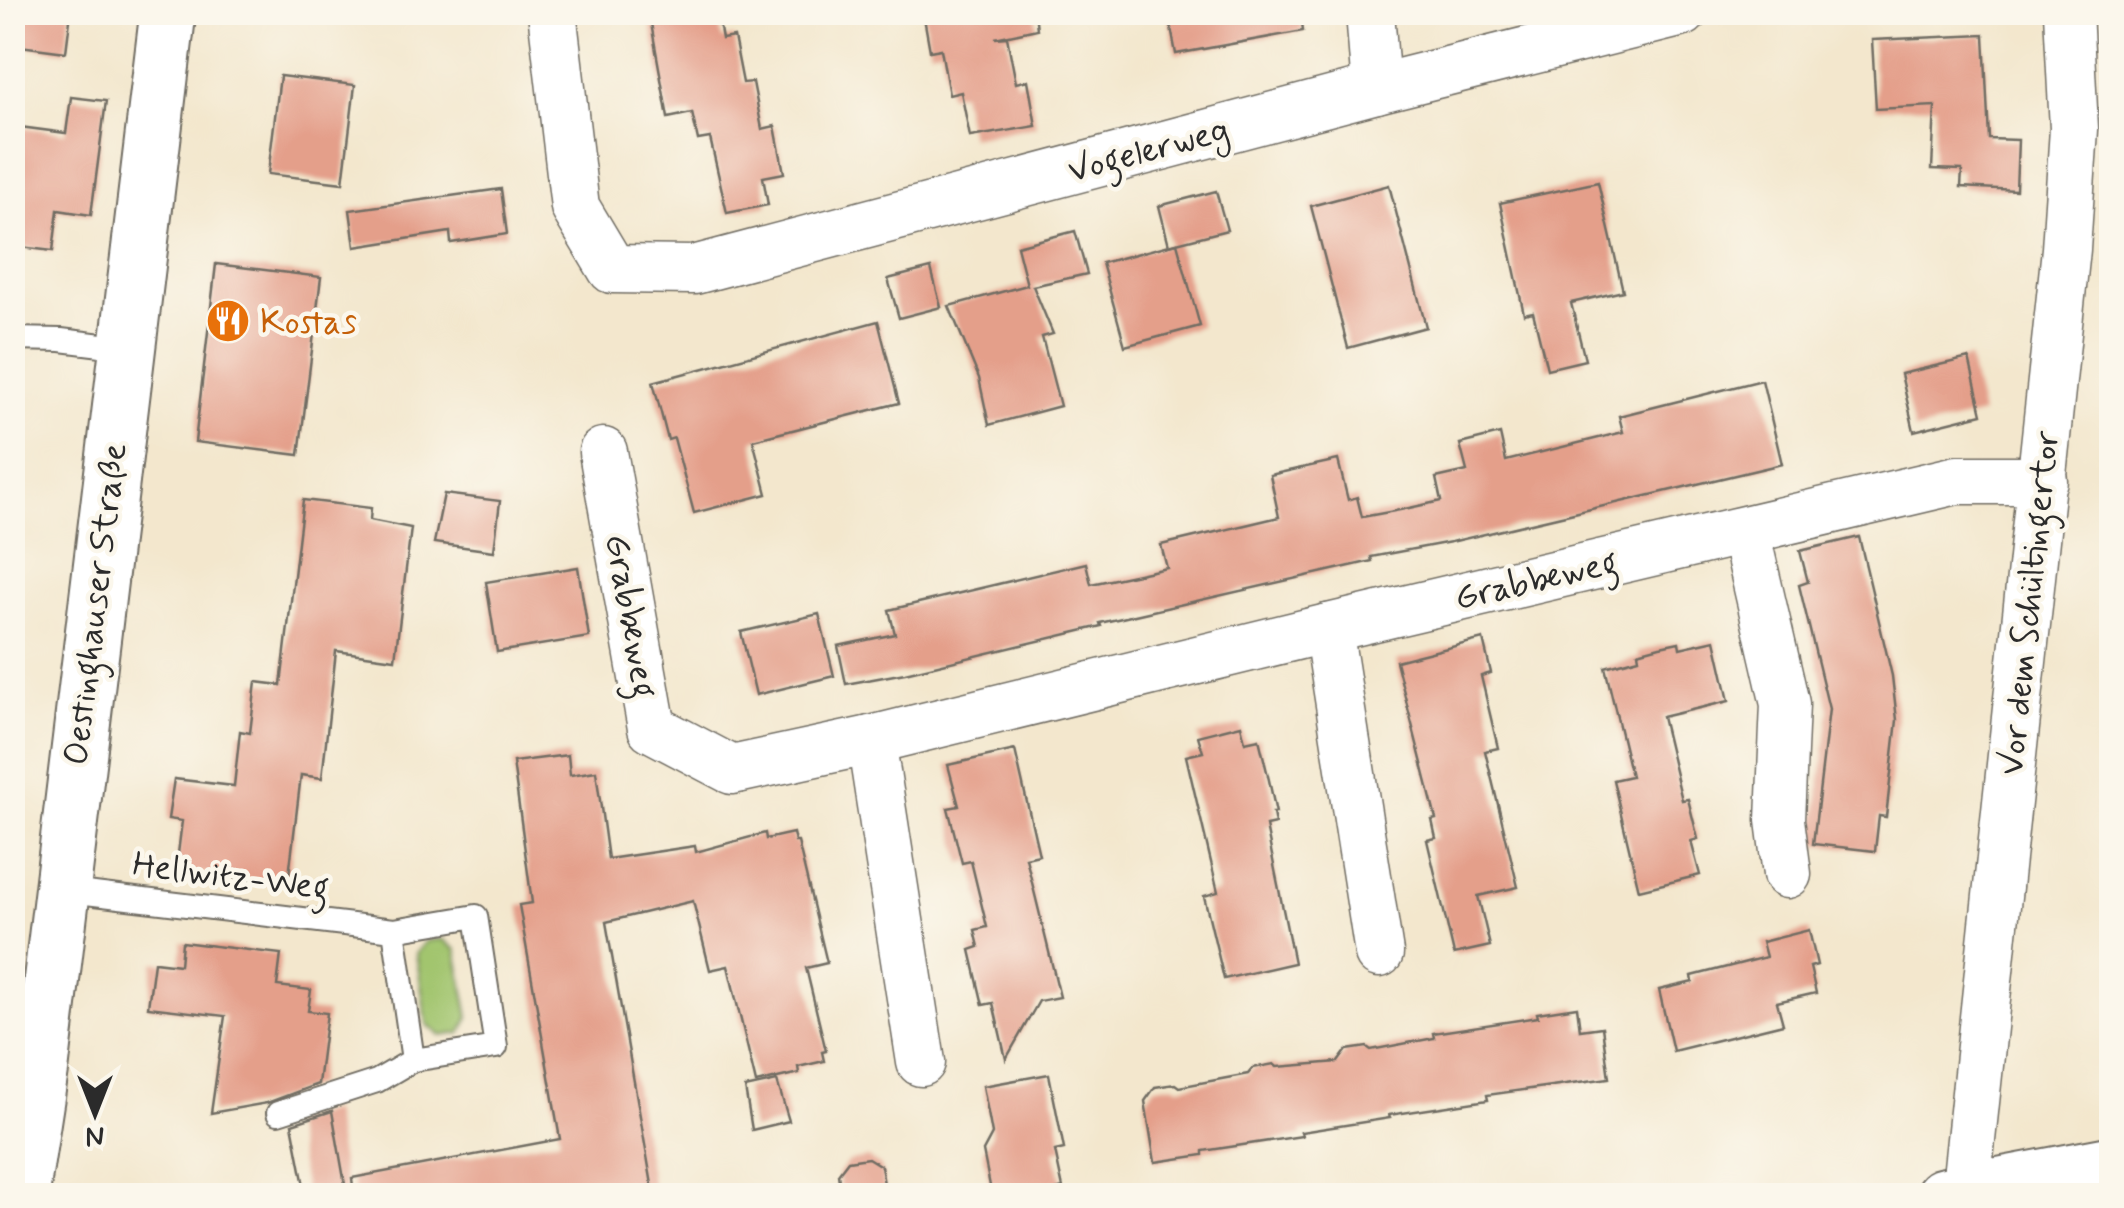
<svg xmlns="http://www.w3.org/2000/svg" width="2124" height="1208" font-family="Mynerve,sans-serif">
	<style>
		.green { fill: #a2c56e; stroke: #66784c; stroke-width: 2.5 }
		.building { fill: #e49f8a }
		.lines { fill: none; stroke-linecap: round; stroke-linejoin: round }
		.lane-casing { stroke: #716d64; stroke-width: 26 }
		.street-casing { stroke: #716d64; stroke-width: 51 }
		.secondary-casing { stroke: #716d64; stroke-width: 59 }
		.lane { stroke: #fff; stroke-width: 22 }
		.street { stroke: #fff; stroke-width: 48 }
		.secondary { stroke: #fff; stroke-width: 55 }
		.labels { text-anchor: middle; stroke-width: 9; stroke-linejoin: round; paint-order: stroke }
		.street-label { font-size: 35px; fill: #2b2b2b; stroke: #fbf7ec }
		.food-label { font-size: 35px; fill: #c56008; stroke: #fbf7ec; text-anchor: start }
	</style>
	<rect width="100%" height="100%" fill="#fbf7ec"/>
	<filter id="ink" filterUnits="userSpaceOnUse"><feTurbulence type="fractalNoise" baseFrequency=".01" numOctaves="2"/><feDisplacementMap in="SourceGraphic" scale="20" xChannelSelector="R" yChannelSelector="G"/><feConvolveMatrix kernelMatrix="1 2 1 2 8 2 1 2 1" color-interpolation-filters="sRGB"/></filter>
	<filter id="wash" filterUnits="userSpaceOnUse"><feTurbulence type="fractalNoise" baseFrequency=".0048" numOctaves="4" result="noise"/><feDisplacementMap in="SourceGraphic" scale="40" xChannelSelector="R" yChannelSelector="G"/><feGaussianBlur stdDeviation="2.25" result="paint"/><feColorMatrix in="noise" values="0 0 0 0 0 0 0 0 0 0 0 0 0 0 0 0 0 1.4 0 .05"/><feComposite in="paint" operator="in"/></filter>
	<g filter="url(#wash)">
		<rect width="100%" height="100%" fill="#f3e7cd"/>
		<path class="green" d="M442 939 456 950 469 1017 461 1033 441 1036 427 1024 416 953 426 941Z"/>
		<g id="blocks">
			<g class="building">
				<path d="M12 12H71L66 52 12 45Z"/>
				<path d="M649 12H717L722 39 734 37 743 83 753 82 762 129 775 126 784 173 763 177 768 205 727 213 710 138 698 140 692 113 668 118Z"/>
				<path d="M923 12H1035L1037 29 995 38 1007 37 1016 83 1028 80 1036 126 970 137 961 92 949 95 941 49 930 51Z"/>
				<path d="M1168 12H1301L1303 31 1176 54Z"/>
				<path d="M1984 35 1989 139 2018 140 2016 190 1961 187 1962 170 1932 169 1935 106 1876 109 1872 40Z"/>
				<path d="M280 76 355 85 343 183 268 174Z"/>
				<path d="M71 97 106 101 91 215 58 210 53 251 12 246V126L66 133Z"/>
				<path d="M1598 182 1623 291 1571 303 1585 360 1547 369 1533 312 1524 314 1500 203Z"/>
				<path d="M1389 185 1426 327 1348 348 1311 206Z"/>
				<path d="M501 189 507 234 451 243 450 232 355 247 350 210Z"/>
				<path d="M1216 191 1227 230 1169 245 1159 206Z"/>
				<path d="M1075 231 1087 274 1033 286 1053 334 1042 337 1060 406 989 425 979 378 949 306 1027 285 1017 246Z"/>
				<path d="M1177 243 1200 326 1125 346 1102 263Z"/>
				<path d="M216 264 321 277 299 455 195 442Z"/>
				<path d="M931 268 941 307 899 318 888 279Z"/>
				<path d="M878 321 899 403 753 440 767 494 694 513 674 438 668 440 653 382Z"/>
				<path d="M1969 358 1982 414 1914 431 1901 374Z"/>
				<path d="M1762 380 1782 464 1451 542 1371 557 1372 561 1100 623 1101 626 905 673 846 684 838 646 895 634 889 610 1086 563 1091 584 1167 568 1161 545 1279 517 1270 475 1338 460 1348 500 1357 497 1362 517 1400 510 1441 501 1436 478 1467 471 1460 444 1500 434 1506 461 1623 432 1619 416Z"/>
				<path d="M444 494 500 501 494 551 434 543Z"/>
				<path d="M303 500 371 508 370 520 411 528 395 659 336 651 322 778 301 775 288 884 176 870 182 821 168 819 174 779 234 786 240 731 250 733 256 682 281 685Z"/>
				<path d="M1859 537 1892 676 1897 720 1886 817 1879 816 1875 851 1813 844 1829 709 1799 585 1808 582 1800 551Z"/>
				<path d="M578 567 589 637 497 652 486 582Z"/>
				<path d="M819 614 834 676 756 695 741 632Z"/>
				<path d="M1483 639 1491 673 1481 676 1498 748 1485 751 1518 887 1478 896 1490 946 1454 954 1427 840 1436 838 1432 820 1436 819 1396 661Z"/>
				<path d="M1715 640 1729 701 1662 717 1682 800 1688 799 1698 839 1691 841 1700 875 1639 890 1613 780 1631 776 1605 667 1639 658 1638 652 1660 646 1679 642 1680 648Z"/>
				<path d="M1241 725 1245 742 1259 739 1269 780 1276 813H1273L1275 824 1266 826 1294 963 1224 979 1204 896 1218 892 1186 756 1203 752 1198 736Z"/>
				<path d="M1015 750 1039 855 1026 858 1060 997 1039 1001 1006 1059 993 1003 983 1005 970 950 979 947 975 930 987 927 971 861 962 863 948 808 959 806 948 765Z"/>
				<path d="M568 755 570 775 596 771 608 859 695 846 696 852 765 833 766 839 793 833 795 842H798L827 963 806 968 826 1051 822 1052 824 1061 798 1067 799 1073 756 1083 728 966 710 970 693 901 606 922 654 1196H354L352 1178 560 1139 519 905 532 903 513 762Z"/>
				<path d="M1809 930 1817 965 1810 967 1816 993 1777 1002 1783 1024 1673 1051 1659 990 1693 982 1692 976 1766 957 1762 942Z"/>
				<path d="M182 942 281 954 277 986 311 990 308 1011 327 1013 318 1084 267 1103 211 1113 225 1016 148 1007 154 962 180 965Z"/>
				<path d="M1577 1007 1580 1030 1602 1027 1609 1078 1487 1095 1488 1100 1389 1115 1390 1118 1301 1132 1302 1136 1203 1151V1155L1155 1162 1145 1101 1155 1087 1175 1084 1179 1087 1248 1074 1253 1068 1274 1064 1277 1067 1338 1062 1347 1050 1367 1047 1371 1050 1434 1038 1433 1033 1538 1017 1537 1013Z"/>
				<path d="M1049 1074 1064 1149 1055 1151 1063 1188 1036 1196H992L983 1151 992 1134 983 1086Z"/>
				<path d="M777 1081 789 1121 752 1130 745 1088Z"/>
				<path d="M332 1111 347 1196H306L292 1124Z"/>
				<path d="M868 1158 881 1166 886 1196H841L838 1174 848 1161Z"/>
			</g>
		</g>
	</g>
	<g filter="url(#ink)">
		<use href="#blocks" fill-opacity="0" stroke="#716d64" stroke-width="2.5"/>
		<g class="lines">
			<g class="lane-casing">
				<g id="lane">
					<path d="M12 339 61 340 126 348"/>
					<path d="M61 890 394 930 476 916 496 1047 413 1060 394 930"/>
					<path d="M278 1113 377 1081 413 1060"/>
				</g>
			</g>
			<g class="street-casing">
				<g id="street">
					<path d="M552 12 575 207 612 269 694 270 1376 89 1683 12"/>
					<path d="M1370 12 1376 89"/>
					<path d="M603 452 652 728 732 770 871 740 1328 628 1957 480H2043"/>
					<path d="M1745 531 1785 704 1780 820 1787 874"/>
					<path d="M1328 628 1379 953"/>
					<path d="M871 740 921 1062"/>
					<path d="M1965 1196 2066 249 2074 129 2068 12"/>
				</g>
			</g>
			<g class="secondary-casing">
				<g id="secondary">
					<path d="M21 1196 41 1067 168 12"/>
					<path d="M1943 1196 2112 1164"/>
				</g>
			</g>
			<use href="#lane" class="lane"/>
			<use href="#street" class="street"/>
			<use href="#secondary" class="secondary"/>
		</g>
	</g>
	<defs>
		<g id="restaurant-disc" transform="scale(2.25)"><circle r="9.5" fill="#e8710a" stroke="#fbf7ec"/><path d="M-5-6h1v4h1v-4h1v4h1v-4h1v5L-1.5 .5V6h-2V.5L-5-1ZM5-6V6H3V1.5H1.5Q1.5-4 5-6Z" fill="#fff"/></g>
	</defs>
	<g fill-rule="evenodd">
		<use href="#restaurant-disc" x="228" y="321"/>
	</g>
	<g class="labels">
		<g class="street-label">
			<text transform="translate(1148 149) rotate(-15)" y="12">Vogelerweg</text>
			<text transform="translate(1536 579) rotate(-13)" y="12">Grabbeweg</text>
			<text transform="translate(2028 603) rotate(-84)" y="12">Vor dem Schültingertor</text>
			<text transform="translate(94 604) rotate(-83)" y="12">Oestinghauser Straße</text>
			<text transform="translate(632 616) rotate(80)" y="12">Grabbeweg</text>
			<text transform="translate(231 875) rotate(7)" y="12">Hellwitz-Weg</text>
		</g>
		<g class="food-label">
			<text x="260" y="333">Kostas</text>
		</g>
	</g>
	<rect width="2124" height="1208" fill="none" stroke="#fbf7ec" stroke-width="50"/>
	<g transform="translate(95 1113) rotate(180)" stroke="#fbf7ec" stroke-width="8" paint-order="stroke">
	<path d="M0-8L18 38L0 25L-18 38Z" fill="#2b2b2b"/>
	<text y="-15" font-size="28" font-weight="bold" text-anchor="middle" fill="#2b2b2b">N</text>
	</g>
</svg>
